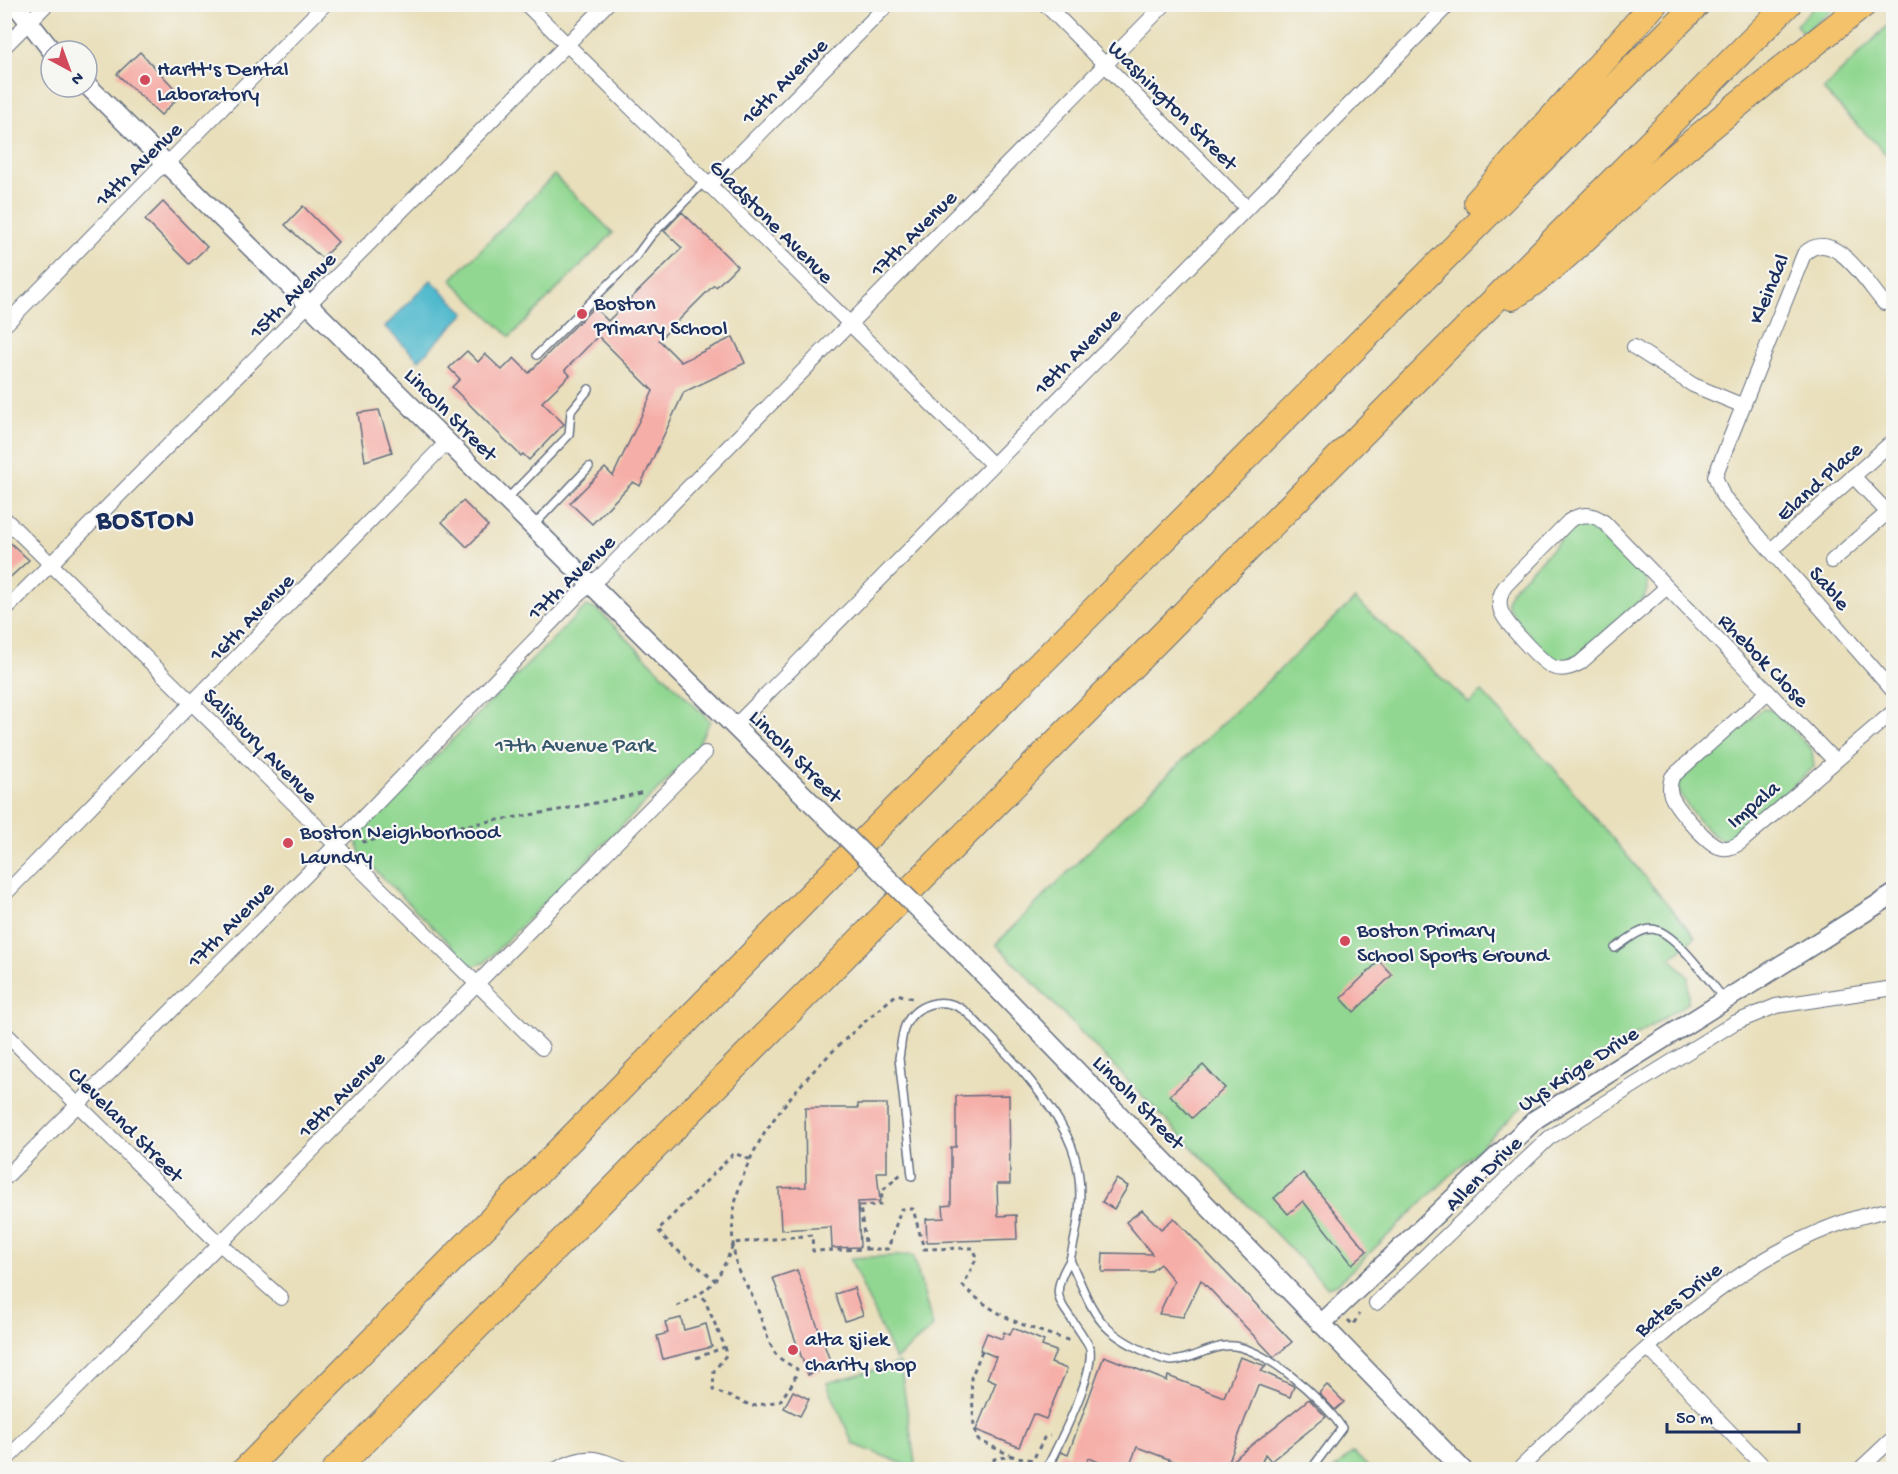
<svg xmlns="http://www.w3.org/2000/svg" width="1898" height="1474" font-family="'Gochi Hand',sans-serif">
	<style>
		.green { fill: #91d791; stroke: #568378; stroke-width: 1.5 }
		.water { fill: #4fb9cd; stroke: #357496; stroke-width: 1.5 }
		.building { fill: #f6aea8 }
		.lines { fill: none; stroke-linecap: round; stroke-linejoin: round }
		.service-casing { stroke: #636d7f; stroke-width: 10 }
		.minor-casing { stroke: #636d7f; stroke-width: 16 }
		.tertiary-casing { stroke: #636d7f; stroke-width: 21 }
		.motorway-casing { stroke: #636d7f; stroke-width: 28 }
		.path { stroke: #636d7f; stroke-width: 3; stroke-dasharray: 4.5 4.5; stroke-linecap: butt }
		.service { stroke: #fff; stroke-width: 7 }
		.minor { stroke: #fff; stroke-width: 14 }
		.tertiary { stroke: #fff; stroke-width: 18 }
		.motorway { stroke: #f3c26a; stroke-width: 26 }
		.tertiary-bridge-casing { stroke: #636d7f; stroke-width: 21; stroke-linecap: butt }
		.tertiary-bridge { stroke: #fff; stroke-width: 18 }
		.poi-dot { fill: #d1495b; stroke: #f6f6f2; stroke-width: 2 }
		.labels { text-anchor: middle; stroke-width: 4.5; stroke-linejoin: round; paint-order: stroke }
		.poi-label { font-size: 22px; fill: #1b2f5e; stroke: #f6f6f2; text-anchor: start }
		.street-label { font-size: 22px; fill: #1b2f5e; stroke: #f6f6f2 }
		.park-label { font-size: 22px; fill: #38596b; stroke: #f6f6f2 }
		.district-label { font-size: 28px; font-weight: bold; letter-spacing: 1.5px; fill: #1b2f5e; stroke: #f6f6f2 }
	</style>
	<rect width="100%" height="100%" fill="#f6f6f2"/>
	<filter id="ink" filterUnits="userSpaceOnUse"><feTurbulence type="fractalNoise" baseFrequency=".0167" numOctaves="2"/><feDisplacementMap in="SourceGraphic" scale="12" xChannelSelector="R" yChannelSelector="G"/><feConvolveMatrix kernelMatrix="1 2 1 2 8 2 1 2 1" color-interpolation-filters="sRGB"/></filter>
	<filter id="wash" filterUnits="userSpaceOnUse"><feTurbulence type="fractalNoise" baseFrequency=".008" numOctaves="4" result="noise"/><feDisplacementMap in="SourceGraphic" scale="24" xChannelSelector="R" yChannelSelector="G"/><feGaussianBlur stdDeviation="1.35" result="paint"/><feColorMatrix in="noise" values="0 0 0 0 0 0 0 0 0 0 0 0 0 0 0 0 0 1.4 0 .05"/><feComposite in="paint" operator="in"/></filter>
	<g filter="url(#wash)">
		<rect width="100%" height="100%" fill="#e9dfbb"/>
		<g class="green">
			<path d="M1816 5H1839L1803 33 1796 25Z"/>
			<path d="M1893 20V161L1823 90Z"/>
			<path d="M554 175 613 233 510 337 451 280Z"/>
			<path d="M1585 522 1598 527 1642 572C1649 581 1649 590 1642 599L1575 657C1569 660 1563 662 1556 660 1545 655 1508 614 1507 602L1512 589 1576 525Z"/>
			<path d="M1355 599 1469 703 1482 692 1552 766 1695 937 1671 958 1688 977V1003L1524 1105 1337 1284 1327 1287 996 944 1129 811Z"/>
			<path d="M586 606 598 610 710 721 696 748 662 786 484 963 472 966 364 859C356 849 356 838 364 828Z"/>
			<path d="M1762 709 1773 710 1778 714 1812 750 1814 767 1735 838C1730 839 1726 841 1721 839 1707 835 1676 796 1678 782Z"/>
			<path d="M913 1255 933 1327 895 1360 850 1258Z"/>
			<path d="M900 1363 916 1469 853 1444 827 1383Z"/>
			<path d="M1353 1452 1370 1469H1334Z"/>
		</g>
		<path class="water" d="M431 280 465 313 419 360 385 327Z"/>
		<g id="blocks">
			<g class="building">
				<path d="M140 52 181 95 161 115 117 74Z"/>
				<path d="M163 202 207 247 189 264 145 220Z"/>
				<path d="M303 206 338 242 322 258 285 225Z"/>
				<path d="M682 212 737 266 716 287 714 285 659 340 681 362 733 337 745 363 684 392 640 486 633 482 592 524 570 503 605 468 613 476 653 391 598 336 565 370 570 375 542 402 564 424 529 460 523 454 521 456 452 387 460 379 449 368 467 351 478 362 485 354 502 370 514 358 529 373 594 307 608 321 682 248 664 231Z"/>
				<path d="M379 410 392 452 365 461 358 413Z"/>
				<path d="M463 501 488 526 467 547 442 522Z"/>
				<path d="M4 537 29 560 4 583Z"/>
				<path d="M1379 961 1392 975 1354 1012 1341 998Z"/>
				<path d="M1203 1065 1225 1088 1192 1118 1170 1095Z"/>
				<path d="M1009 1095 1010 1184H997L998 1216 1016 1215 1017 1239 927 1242 926 1219 944 1218 943 1206 951 1205V1147H956V1096Z"/>
				<path d="M858 1104H887V1172H877L880 1201 858 1202 860 1247 832 1248 831 1227 781 1230 779 1188 806 1187 805 1108H858Z"/>
				<path d="M1303 1173 1367 1251 1352 1264 1303 1201 1288 1214 1274 1198Z"/>
				<path d="M1116 1179 1128 1186 1114 1209 1102 1202Z"/>
				<path d="M1142 1210 1161 1229 1174 1218 1292 1342 1274 1357 1201 1280 1183 1317 1159 1314 1174 1281 1160 1264 1150 1272H1102L1103 1253 1152 1254 1126 1222Z"/>
				<path d="M797 1270 832 1366 808 1375 773 1278Z"/>
				<path d="M854 1288 863 1315 845 1321 835 1294Z"/>
				<path d="M681 1318 684 1330 706 1324 712 1347 663 1359 657 1336 668 1333 665 1322Z"/>
				<path d="M1013 1328 1044 1341 1042 1346 1056 1351 1051 1363 1067 1369 1046 1419 1033 1414 1019 1447 976 1430 996 1382 987 1378 996 1357 980 1350 987 1333 1002 1339 1004 1332 1010 1335Z"/>
				<path d="M1104 1356 1167 1381 1168 1376 1224 1397 1240 1357 1266 1366 1261 1371 1294 1386 1290 1397 1258 1385 1228 1464 1309 1399 1326 1417 1271 1461 1265 1454 1259 1470H1197L1137 1447 1128 1470H1118L1089 1458 1087 1462 1103 1470H1053L1061 1452 1068 1455Z"/>
				<path d="M1327 1385 1344 1402 1335 1410 1319 1393Z"/>
				<path d="M793 1391 809 1399 800 1416 784 1408Z"/>
			</g>
		</g>
	</g>
	<g filter="url(#ink)">
		<use href="#blocks" fill-opacity="0" stroke="#636d7f" stroke-width="1.5"/>
		<g class="lines">
			<g class="service-casing">
				<g id="service">
					<path d="M537 355 634 259 651 236 704 182"/>
					<path d="M508 498 569 435 571 411 589 389"/>
					<path d="M533 526 589 467"/>
					<path d="M1615 948C1626 941 1639 929 1652 929 1674 930 1710 982 1724 999"/>
					<path d="M912 1176 899 1058C901 1048 901 1036 905 1026 915 1004 941 996 962 1009 969 1013 976 1022 982 1028 1014 1060 1063 1113 1075 1157 1085 1192 1078 1226 1070 1260"/>
					<path d="M1046 1470C1059 1443 1094 1377 1090 1349 1089 1344 1084 1338 1081 1333 1060 1301 1048 1297 1070 1260 1093 1309 1094 1329 1146 1352 1154 1355 1163 1361 1172 1361 1191 1360 1207 1348 1225 1346 1260 1342 1324 1400 1342 1428L1315 1464"/>
				</g>
			</g>
			<g class="minor-casing">
				<g id="minor">
					<path d="M526 4 992 464"/>
					<path d="M1045 4 1247 208"/>
					<path d="M4 47 47 4"/>
					<path d="M708 186 888 4"/>
					<path d="M1884 303C1866 282 1833 225 1804 254L1715 476 1723 496 1894 692"/>
					<path d="M4 326 156 171 167 164 325 4"/>
					<path d="M1634 347 1693 385 1741 405"/>
					<path d="M1853 476 1893 518"/>
					<path d="M4 518 542 1048"/>
					<path d="M1771 550 1894 440"/>
					<path d="M1832 561 1894 507"/>
					<path d="M1667 587 1580 663C1571 668 1562 671 1553 667 1541 662 1505 623 1501 611 1498 602 1500 593 1506 585L1569 521C1581 513 1593 513 1605 523L1834 760"/>
					<path d="M4 611 607 4"/>
					<path d="M1768 692 1672 777C1670 783 1669 789 1671 795 1675 807 1707 843 1719 847 1727 850 1734 847 1741 842L1894 711"/>
					<path d="M734 727 1449 4"/>
					<path d="M4 895 448 441"/>
					<path d="M4 1032 210 1235 281 1298"/>
					<path d="M4 1179 344 837 579 594 603 574 1165 4"/>
					<path d="M1376 1303 1549 1138 1734 1023 1776 1006 1894 988"/>
					<path d="M1648 1348 1767 1470"/>
					<path d="M4 1462 705 753"/>
					<path d="M555 1470C586 1453 595 1457 626 1470"/>
					<path d="M1518 1470C1623 1371 1747 1234 1894 1209"/>
					<path d="M1859 1470 1894 1437"/>
				</g>
			</g>
			<g class="tertiary-casing">
				<g id="tertiary">
					<path d="M15 4 52 51"/>
					<path d="M87 85 839 830"/>
					<path d="M952 942 1463 1470"/>
					<path d="M1321 1324 1536 1119 1894 894"/>
				</g>
			</g>
			<g class="motorway-casing">
				<g id="motorway">
					<path d="M1477 202 1654 4"/>
					<path d="M1512 297C1561 266 1600 222 1644 184 1715 121 1790 63 1864 4"/>
					<path d="M245 1470 846 859 1697 4"/>
					<path d="M335 1470 1788 4"/>
				</g>
			</g>
			<g class="path">
				<path d="M362 842C456 825 551 815 644 792"/>
				<path d="M866 1249H888L901 1209H913L924 1249 973 1248 977 1257 963 1286C997 1318 1028 1328 1071 1341"/>
				<path d="M716 1281 672 1246 658 1230 734 1153 751 1160"/>
				<path d="M677 1306C715 1288 718 1280 734 1243L812 1235 813 1251 866 1249 860 1206 880 1205 883 1190 901 1174"/>
				<path d="M1348 1320 1353 1325 1359 1314"/>
				<path d="M725 1347 727 1354 714 1371 713 1390 753 1406 780 1401 794 1381 797 1369C791 1365 779 1360 775 1353 766 1338 761 1315 753 1298 749 1288 740 1277 737 1266 708 1158 824 1055 897 994L915 999"/>
				<path d="M982 1351 971 1378 974 1426 978 1440 1012 1456"/>
				<path d="M696 1358 725 1347 702 1294"/>
				<path d="M993 1470 994 1459 1012 1456 1033 1460 1044 1438 1050 1436"/>
			</g>
			<use href="#service" class="service"/>
			<use href="#minor" class="minor"/>
			<use href="#tertiary" class="tertiary"/>
			<use href="#motorway" class="motorway"/>
			<g class="tertiary-bridge-casing">
				<path id="tertiary-bridge" d="M839 830 952 942"/>
			</g>
			<use href="#tertiary-bridge" class="tertiary-bridge"/>
		</g>
	</g>
	<g class="poi-dot">
		<circle cx="145" cy="80" r="6"/>
		<circle cx="582" cy="314" r="6"/>
		<circle cx="288" cy="843" r="6"/>
		<circle cx="1345" cy="941" r="6"/>
		<circle cx="793" cy="1350" r="6"/>
	</g>
	<g class="labels">
		<g class="poi-label">
			<text x="157" y="75">Hartt's Dental<tspan x="157" dy="25">Laboratory</tspan></text>
			<text x="594" y="309">Boston<tspan x="594" dy="25">Primary School</tspan></text>
			<text x="300" y="838">Boston Neighborhood<tspan x="300" dy="25">Laundry</tspan></text>
			<text x="1357" y="936">Boston Primary<tspan x="1357" dy="25">School Sports Ground</tspan></text>
			<text x="805" y="1345">alta sjiek<tspan x="805" dy="25">charity shop</tspan></text>
		</g>
		<g class="street-label">
			<text transform="translate(783 80) rotate(-45)" y="8">16th Avenue</text>
			<text transform="translate(1174 104) rotate(45)" y="8">Washington Street</text>
			<text transform="translate(137 163) rotate(-44)" y="8">14th Avenue</text>
			<text transform="translate(773 220) rotate(45)" y="8">Gladstone Avenue</text>
			<text transform="translate(912 232) rotate(-45)" y="8">17th Avenue</text>
			<text transform="translate(1767 288) rotate(-67)" y="8">Kleindal</text>
			<text transform="translate(291 294) rotate(-45)" y="8">15th Avenue</text>
			<text transform="translate(1076 350) rotate(-45)" y="8">18th Avenue</text>
			<text transform="translate(452 413) rotate(45)" y="8">Lincoln Street</text>
			<text transform="translate(1818 480) rotate(-42)" y="8">Eland Place</text>
			<text transform="translate(570 576) rotate(-44)" y="8">17th Avenue</text>
			<text transform="translate(1831 587) rotate(49)" y="8">Sable</text>
			<text transform="translate(250 616) rotate(-46)" y="8">16th Avenue</text>
			<text transform="translate(1765 659) rotate(46)" y="8">Rhebok Close</text>
			<text transform="translate(262 744) rotate(45)" y="8">Salisbury Avenue</text>
			<text transform="translate(797 755) rotate(45)" y="8">Lincoln Street</text>
			<text transform="translate(1752 803) rotate(-40)" y="8">Impala</text>
			<text transform="translate(229 923) rotate(-45)" y="8">17th Avenue</text>
			<text transform="translate(1577 1067) rotate(-33)" y="8">Uys Krige Drive</text>
			<text transform="translate(340 1093) rotate(-45)" y="8">18th Avenue</text>
			<text transform="translate(1140 1101) rotate(46)" y="8">Lincoln Street</text>
			<text transform="translate(127 1123) rotate(45)" y="8">Cleveland Street</text>
			<text transform="translate(1482 1172) rotate(-44)" y="8">Allen Drive</text>
			<text transform="translate(1677 1298) rotate(-39)" y="8">Bates Drive</text>
		</g>
		<g class="park-label">
			<text x="575" y="751">17th Avenue Park</text>
		</g>
		<g class="district-label">
			<text x="146" y="527">BOSTON</text>
		</g>
	</g>
	<rect width="1898" height="1474" fill="none" stroke="#f6f6f2" stroke-width="24"/>
	<g transform="translate(69 69) rotate(139)"><circle r="28" fill="#f6f6f2" stroke="#9ea6b7" stroke-width="1.5"/>
	<path d="M0-4.5L10 22L0 15L-10 22Z" fill="#d1495b"/>
	<text y="-9" font-size="16" font-weight="bold" text-anchor="middle" fill="#1b2f5e">N</text>
	</g>
	<path d="M1667 1423v9h132v-9" fill="none" stroke="#1b2f5e" stroke-width="3"/>
	<text x="1676" y="1423" font-size="18" fill="#1b2f5e" stroke="#f6f6f2" stroke-width="4.5" paint-order="stroke">50 m</text>
</svg>
